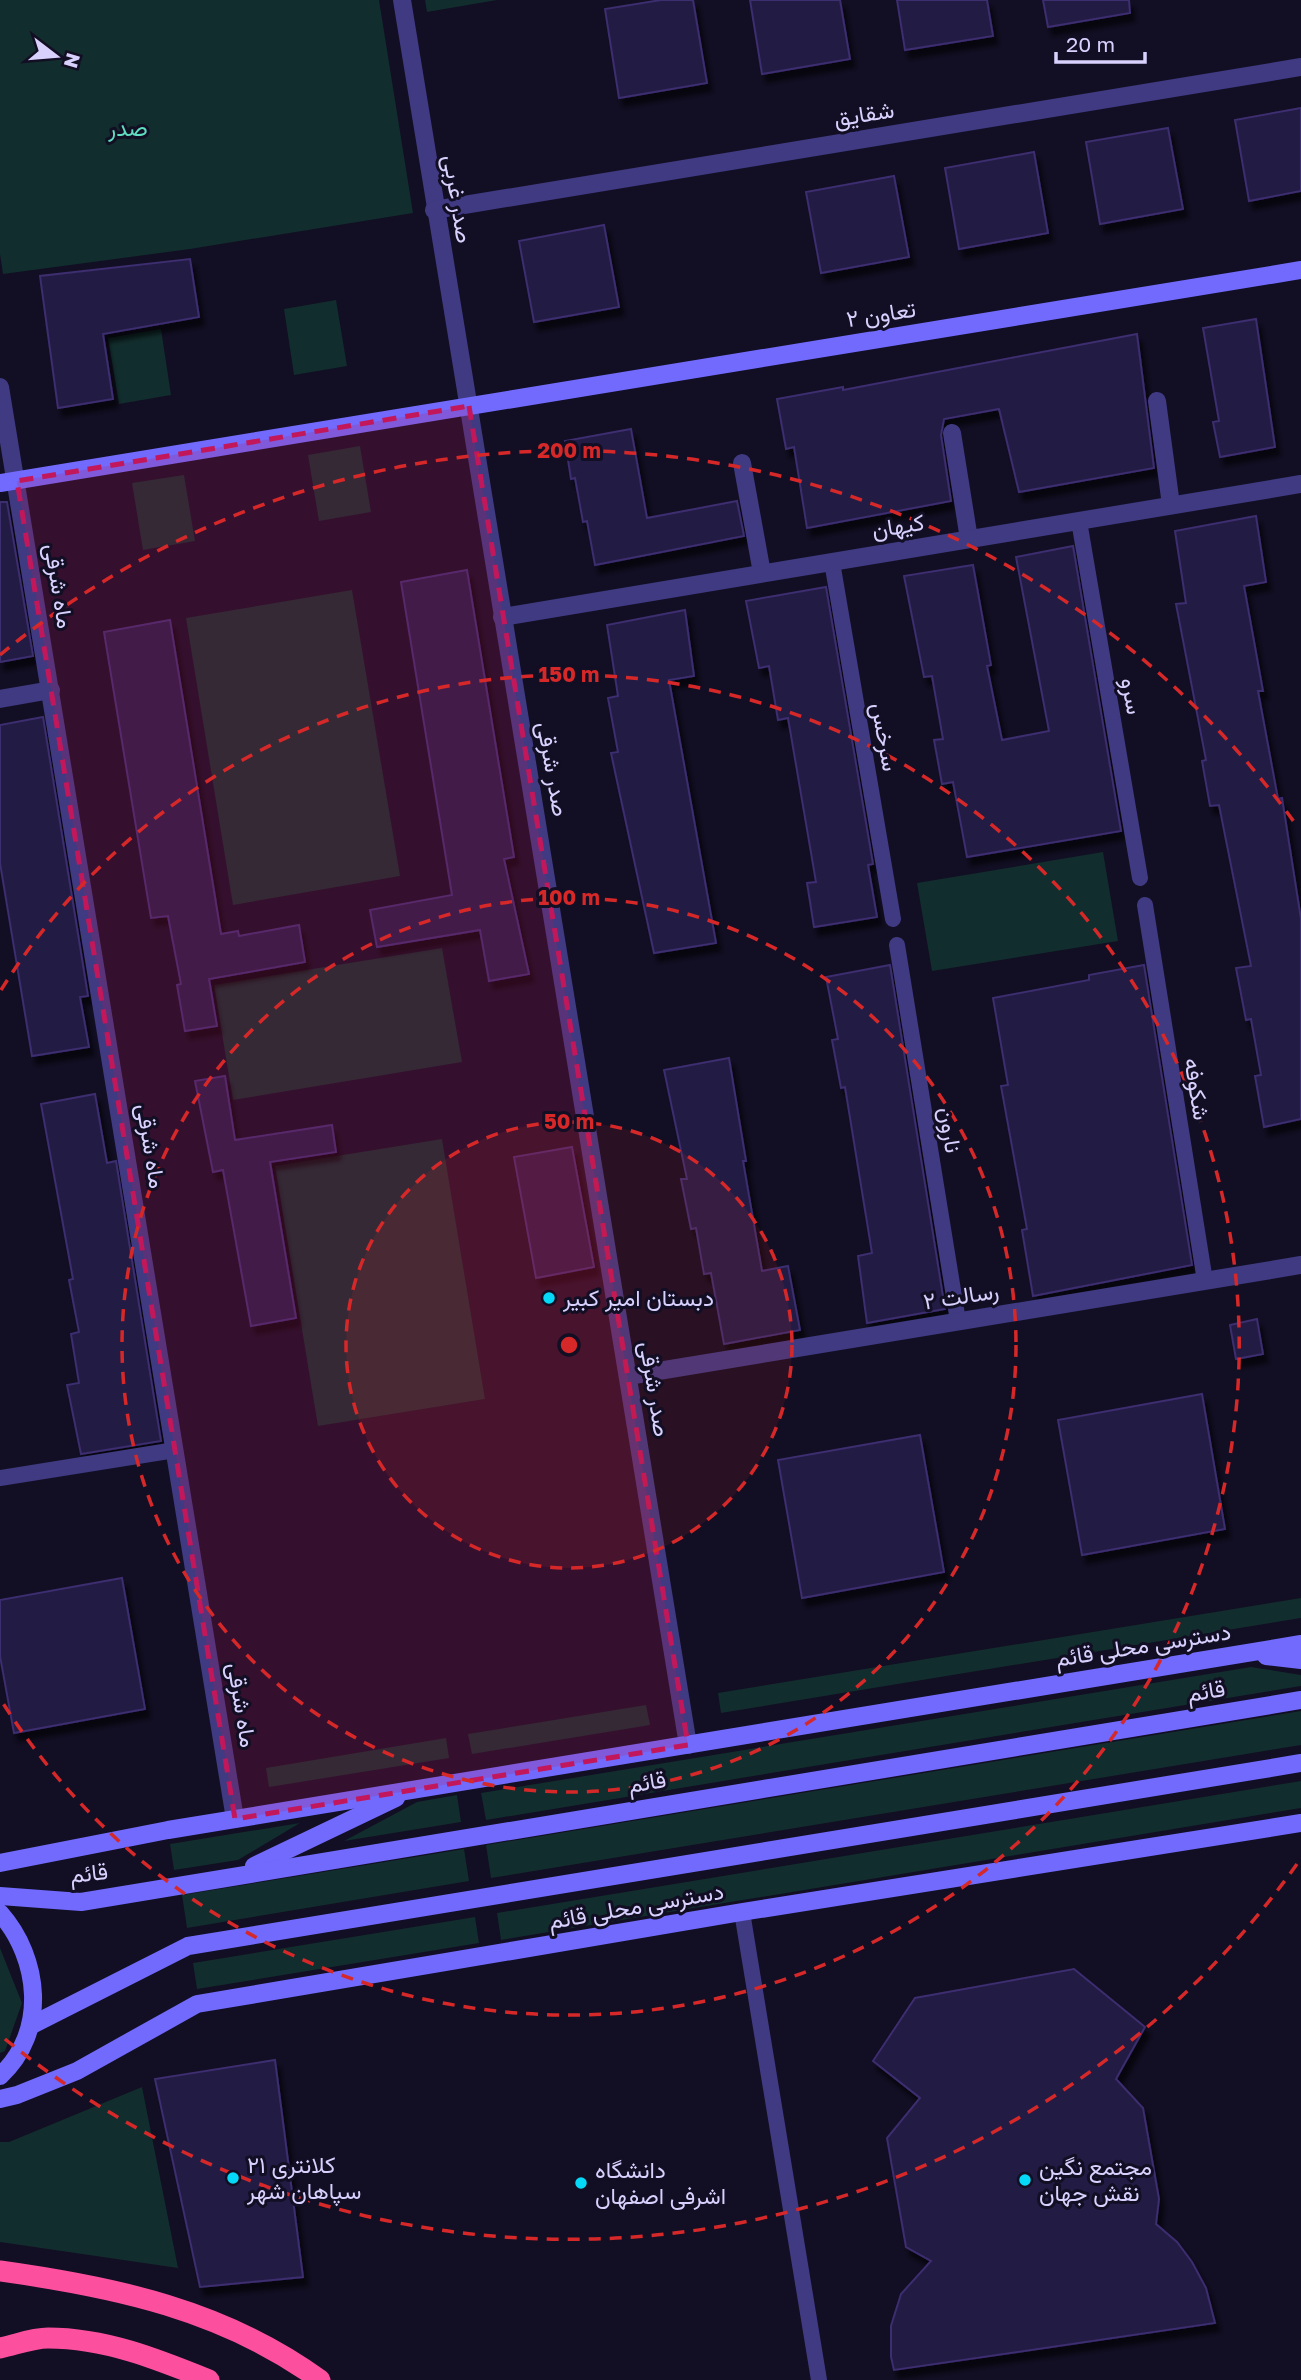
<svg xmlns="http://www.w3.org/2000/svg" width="1301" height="2380" font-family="'Golos Text',Vazirmatn,sans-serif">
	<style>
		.green { fill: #122d2d }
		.building { fill: #241b44; stroke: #3c2d6f; stroke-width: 2; filter: url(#shadow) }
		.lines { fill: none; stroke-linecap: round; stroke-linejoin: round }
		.lane { stroke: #3f3a81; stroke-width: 16 }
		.street { stroke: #3f3a81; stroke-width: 18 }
		.secondary { stroke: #716afc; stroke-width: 18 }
		.highway { stroke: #fc4f9e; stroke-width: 21 }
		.marked { fill: #c2185b; fill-opacity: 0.2; stroke: #c2185b; stroke-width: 5; stroke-dasharray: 14 9; stroke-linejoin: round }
		.ring { fill: none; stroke: #d62828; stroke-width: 3.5; stroke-dasharray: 12 9 }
		.poi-dot { fill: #05d9f7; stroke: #120e23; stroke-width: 2.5 }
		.labels { text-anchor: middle; stroke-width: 6; stroke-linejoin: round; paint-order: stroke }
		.street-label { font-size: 23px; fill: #d8d1fe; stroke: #120e23 }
		.park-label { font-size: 23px; fill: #5fddc0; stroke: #120e23 }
		.poi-label { font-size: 23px; fill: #d8d1fe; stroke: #120e23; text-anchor: start }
		.centre { fill: #d62828; stroke: #120e23; stroke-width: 3.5 }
		.ring-label { font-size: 21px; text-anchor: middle; font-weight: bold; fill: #d62828; stroke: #120e23; stroke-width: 6; stroke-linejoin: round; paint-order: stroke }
	</style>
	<defs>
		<filter id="shadow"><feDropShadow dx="4.5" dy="8" stdDeviation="2" flood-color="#0009"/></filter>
	</defs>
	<rect width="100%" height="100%" fill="#120e23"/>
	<g class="green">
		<path d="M0 0H379L413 213 190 249 3 274 0 254Z"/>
		<path d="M425 0H497L427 12Z"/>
		<path d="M336 300 347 366 294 375 284 309Z"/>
		<path d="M161 329 171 395 119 404 108 338Z"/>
		<path d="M360 446 371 512 319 521 308 455Z"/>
		<path d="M184 475 195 541 143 550 132 483Z"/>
		<path d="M352 590 400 876 233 905 186 618Z"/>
		<path d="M1103 852 1118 941 932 971 917 883Z"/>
		<path d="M442 948 462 1062 233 1100 214 985Z"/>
		<path d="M442 1139 485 1399 318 1426 275 1166Z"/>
		<path d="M1301 1598V1618L721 1713 718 1693Z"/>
		<path d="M1251 1667 1301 1675V1686L486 1820 481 1793Z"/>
		<path d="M646 1705 650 1725 472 1754 468 1734Z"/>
		<path d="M1301 1711V1745L491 1878 486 1845Z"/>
		<path d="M446 1738 449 1758 269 1787 266 1768Z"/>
		<path d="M1301 1781V1808L501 1940 497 1913Z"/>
		<path d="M457 1795 461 1822 344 1841 417 1802Z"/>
		<path d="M300 1823 238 1860 174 1870 170 1844Z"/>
		<path d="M464 1849 469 1881 187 1928 182 1895Z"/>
		<path d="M475 1917 479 1943 197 1989 193 1963Z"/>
		<path d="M0 1948 22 2003 5 2051 0 2053Z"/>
		<path d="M142 2087 178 2268 0 2242V2142H9Z"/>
	</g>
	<g class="building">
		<path d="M661 0H693L707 83 619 98 605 9Z"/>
		<path d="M750 0H840L850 59 762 74Z"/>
		<path d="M897 0H987L993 36 905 50Z"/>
		<path d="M1043 0H1129L1130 13 1048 27Z"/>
		<path d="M1301 108V191L1249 201 1235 120Z"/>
		<path d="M1168 128 1183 209 1100 224 1086 142Z"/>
		<path d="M1034 152 1048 233 959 249 945 168Z"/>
		<path d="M894 176 909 257 821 273 806 192Z"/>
		<path d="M604 225 619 307 534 322 519 241Z"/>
		<path d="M190 259 199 317 103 334 113 399 58 408 40 276Z"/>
		<path d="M1256 319 1275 447 1220 457 1213 422 1219 421 1203 328Z"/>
		<path d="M1137 334 1154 468 1019 492 999 409 944 419 941 435 951 501 807 528 794 447 786 449 777 399 843 387V390Z"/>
		<path d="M631 429 647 518 737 501 744 536 595 565 587 521 583 522 575 478 571 479 565 441Z"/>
		<path d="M0 502H7L33 656 0 662Z"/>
		<path d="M1256 516 1266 582 1244 586 1263 691H1258L1278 799 1282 798 1301 919V1119L1264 1127 1255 1076 1261 1075 1251 1019 1246 1020 1236 968 1251 966 1219 805 1210 806 1202 761 1206 760 1176 604 1186 603 1175 531Z"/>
		<path d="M1073 546 1121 831 967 857 953 782 942 784 934 740 943 739 932 676 924 677 904 576 973 565 991 665 987 666 1002 740 1049 731 1016 557Z"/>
		<path d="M467 570 514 857 504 859 529 974 489 981 480 930 377 947 370 910 452 895 401 582Z"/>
		<path d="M826 587 873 864 868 865 877 917 814 927 807 883 816 882 788 718 778 720 769 666 759 668 746 601Z"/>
		<path d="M685 610 694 676 669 680 716 943 654 953 611 753 618 752 608 698 618 696 607 625Z"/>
		<path d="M170 620 221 934 238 931 239 936 299 925 305 962 209 979 217 1026 185 1031 177 985 181 984 168 916 151 918 104 632Z"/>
		<path d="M43 717 88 996 80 997 89 1047 32 1056 0 863V725Z"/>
		<path d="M890 965 945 1309 867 1323 858 1256 872 1253 845 1087 841 1088 832 1040 838 1039 826 977Z"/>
		<path d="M1144 965 1192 1265 1033 1296 1022 1230 1027 1229 1001 1086 1008 1085 993 998 1089 980V975Z"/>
		<path d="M729 1058 746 1161H743L762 1271 788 1266 800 1330 724 1344 711 1273 704 1274 696 1228 691 1229 681 1179H687L664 1070Z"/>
		<path d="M225 1076 235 1140 332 1125 336 1152 270 1162 296 1318 251 1326 223 1170 213 1172 195 1081Z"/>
		<path d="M95 1094 107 1163 116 1161 161 1441 81 1454 67 1385 79 1383 71 1334 79 1332 69 1280 73 1279 41 1104Z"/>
		<path d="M572 1147 594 1267 536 1278 514 1157Z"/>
		<path d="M1257 1319 1263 1354 1236 1359 1230 1325Z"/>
		<path d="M1202 1394 1225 1529 1082 1555 1058 1420Z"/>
		<path d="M920 1435 944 1572 802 1598 778 1460Z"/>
		<path d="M122 1578 145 1709 14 1733 0 1656V1600Z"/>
		<path d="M1074 1969 1145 2027 1116 2079 1143 2108 1159 2199 1156 2224 1177 2242 1192 2262 1206 2288 1215 2323 894 2370 891 2357V2326L901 2294 931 2261 906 2247 887 2138 920 2098 873 2061 915 1998Z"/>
		<path d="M275 2060 303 2277 200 2287 155 2079Z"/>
	</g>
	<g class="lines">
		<g class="lane">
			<path d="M1079 521 1140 878"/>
			<path d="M832 562 893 919"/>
			<path d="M1145 905 1205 1281"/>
			<path d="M897 945 958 1321"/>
			<path d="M0 1478 175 1450"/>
			<path d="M742 1912 819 2380"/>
		</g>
		<g class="street">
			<path d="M402 0 688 1745"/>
			<path d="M434 210 1301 67"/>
			<path d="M0 387 235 1819"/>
			<path d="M1157 401 1171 505"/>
			<path d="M952 433 969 539"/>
			<path d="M742 463 762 573"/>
			<path d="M502 617 1301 484"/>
			<path d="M0 699 51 690"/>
			<path d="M628 1376 1301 1265"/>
		</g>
		<g class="secondary">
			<path d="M0 483 1301 270"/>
			<path d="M1266 1656 1301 1660"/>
			<path d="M0 1863 168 1830 1301 1644"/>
			<path d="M254 1866 396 1798"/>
			<path d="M0 1896 81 1902 1301 1700"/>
			<path d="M0 1913C40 1958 48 2032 0 2076"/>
			<path d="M30 2026 188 1946 1301 1763"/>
			<path d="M0 2099 17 2095 77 2071 197 2004 742 1912 1301 1823"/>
		</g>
		<g class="highway">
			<path d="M0 2271C115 2287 224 2310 320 2380"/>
			<path d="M0 2348C15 2345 32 2338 48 2338 105 2338 157 2359 209 2380"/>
		</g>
	</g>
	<path class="marked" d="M469 406 688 1745 235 1819 17 481Z"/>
	<circle cx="569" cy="1345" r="223" fill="#d62828" fill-opacity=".12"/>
	<g class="ring">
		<circle cx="569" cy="1345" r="223"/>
		<circle cx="569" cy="1345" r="447"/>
		<path d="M1 990A670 670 0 1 1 1 1700"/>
		<path d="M1297 1864A894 894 0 0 1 0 2035M0 655A894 894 0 0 1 1297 826"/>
	</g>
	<g class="poi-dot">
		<circle cx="549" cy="1298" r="7"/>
		<circle cx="233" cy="2178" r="7"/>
		<circle cx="1025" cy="2180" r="7"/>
		<circle cx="581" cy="2183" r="7"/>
	</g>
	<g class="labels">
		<g class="street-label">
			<text transform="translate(864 114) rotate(-9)" y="8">شقایق</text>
			<text transform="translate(458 199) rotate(81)" y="8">صدر غربی</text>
			<text transform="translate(881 314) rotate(-9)" y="8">تعاون ۲</text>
			<text transform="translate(898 526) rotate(-9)" y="8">کیهان</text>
			<text transform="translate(59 586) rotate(81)" y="8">ماه شرقی</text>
			<text transform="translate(1132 696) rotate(80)" y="8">سرو</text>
			<text transform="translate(885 737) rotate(80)" y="8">سرخس</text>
			<text transform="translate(553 769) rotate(80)" y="8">صدر شرقی</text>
			<text transform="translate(1197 1089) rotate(81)" y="8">شکوفه</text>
			<text transform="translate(950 1130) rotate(81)" y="8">نارون</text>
			<text transform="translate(151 1146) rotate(81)" y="8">ماه شرقی</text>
			<text transform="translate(961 1296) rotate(-9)" y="8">رسالت ۲</text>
			<text transform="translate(655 1389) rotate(81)" y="8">صدر شرقی</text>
			<text transform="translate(1143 1645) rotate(-9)" y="8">دسترسی محلی قائم</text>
			<text transform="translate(1206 1691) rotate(-9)" y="8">قائم</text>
			<text transform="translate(242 1705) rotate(81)" y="8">ماه شرقی</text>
			<text transform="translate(647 1782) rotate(-9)" y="8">قائم</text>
			<text transform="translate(89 1873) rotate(-6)" y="8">قائم</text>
			<text transform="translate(636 1906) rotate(-10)" y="8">دسترسی محلی قائم</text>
		</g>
		<g class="park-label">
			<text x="128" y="136">صدر</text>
		</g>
		<g class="poi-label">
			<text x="563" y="1306">دبستان امیر کبیر</text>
			<text x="247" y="2173">کلانتری ۲۱<tspan x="247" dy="26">سپاهان شهر</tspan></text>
			<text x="1039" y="2175">مجتمع نگین<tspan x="1039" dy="26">نقش جهان</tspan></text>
			<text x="595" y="2178">دانشگاه<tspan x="595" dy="26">اشرفی اصفهان</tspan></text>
		</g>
	</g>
	<circle cx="569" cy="1345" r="10" class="centre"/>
	<g class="ring-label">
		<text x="569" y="458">200 m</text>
		<text x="569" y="682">150 m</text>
		<text x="569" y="905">100 m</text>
		<text x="569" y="1129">50 m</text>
	</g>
	<g transform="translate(56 56) rotate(106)" stroke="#120e23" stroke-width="5" paint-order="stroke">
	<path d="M0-5L12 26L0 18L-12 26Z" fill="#d8d1fe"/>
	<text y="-10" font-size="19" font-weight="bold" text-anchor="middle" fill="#d8d1fe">N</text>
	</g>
	<path d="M1056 52v10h89v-10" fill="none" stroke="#d8d1fe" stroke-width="3.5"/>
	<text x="1066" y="52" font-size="21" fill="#d8d1fe" stroke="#120e23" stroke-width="5" paint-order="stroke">20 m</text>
</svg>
